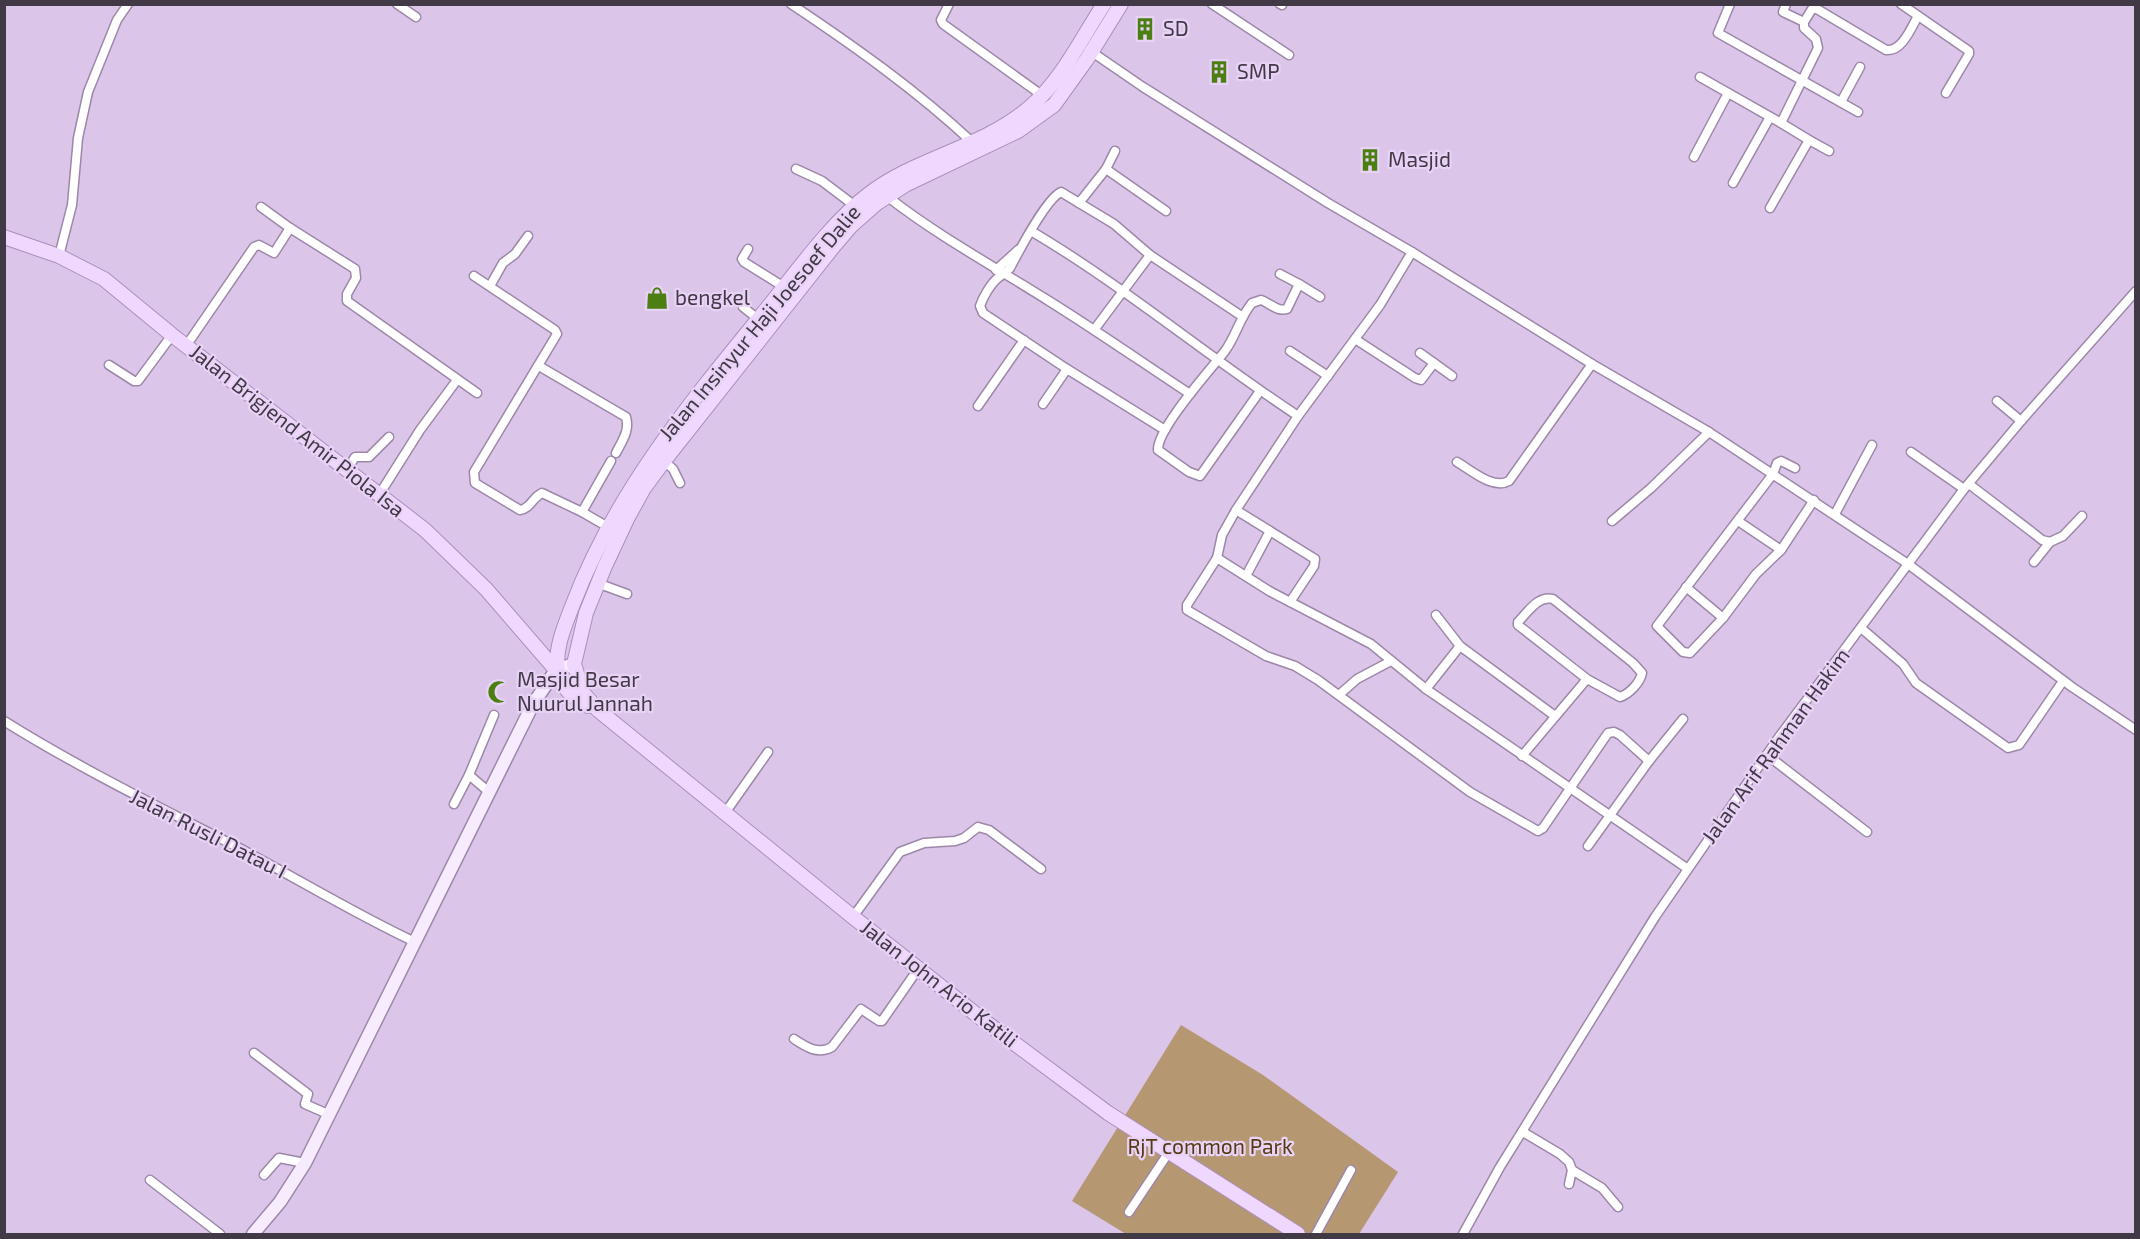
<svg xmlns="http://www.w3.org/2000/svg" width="2140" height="1239" font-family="'Exo 2',sans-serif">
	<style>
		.green { fill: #b59772 }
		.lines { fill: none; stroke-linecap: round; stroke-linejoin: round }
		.street-casing { stroke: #9d88a9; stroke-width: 11 }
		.secondary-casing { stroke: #9d88a9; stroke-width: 15 }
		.primary-casing { stroke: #ab8fbc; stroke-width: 16 }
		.street { stroke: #fff; stroke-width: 8 }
		.secondary { stroke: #f7ebfe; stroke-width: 12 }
		.primary { stroke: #efd7fd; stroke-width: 14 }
		.labels { text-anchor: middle; stroke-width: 4.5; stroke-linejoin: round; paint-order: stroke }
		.poi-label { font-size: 21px; fill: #423947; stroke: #e8d2f6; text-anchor: start }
		.street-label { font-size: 21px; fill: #423947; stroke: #e8d2f6 }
		.park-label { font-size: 21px; fill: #563a12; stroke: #e8d2f6 }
	</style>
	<rect width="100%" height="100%" fill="#dbc5e9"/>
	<path class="green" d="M1181 1025 1263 1075 1398 1172 1359 1234H1126L1072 1201Z"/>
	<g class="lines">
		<g class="street-casing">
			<g id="street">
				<path d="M397 4 416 17"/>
				<path d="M791 4C854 46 916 90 972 142"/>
				<path d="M949 4 941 20 943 24 1043 96"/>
				<path d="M1212 4 1289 55"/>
				<path d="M1280 4 1282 5"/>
				<path d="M1730 4 1718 33 1858 112"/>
				<path d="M1901 4 1969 51V54L1946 93"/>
				<path d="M1804 22 1812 9H1817L1886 50C1902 52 1911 28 1918 16"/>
				<path d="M1089 50 1143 87 1328 203 1412 252 1592 364 1709 432 1908 564 2072 687 2136 730"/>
				<path d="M1700 77 1781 123"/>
				<path d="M1841 102 1860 67"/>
				<path d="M1809 140 1829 151"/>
				<path d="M1694 157 1728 93"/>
				<path d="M796 169 822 181 855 206"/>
				<path d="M1106 169 1166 211"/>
				<path d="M1733 183 1770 117"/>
				<path d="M888 197C938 236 995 267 1049 301 1097 331 1143 363 1190 394"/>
				<path d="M1079 203 1106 169 1115 151"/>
				<path d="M261 207 290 228"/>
				<path d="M1770 208 1809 140 1781 123 1818 48 1816 39 1804 28V22L1783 12 1786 4"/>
				<path d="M1031 231C1124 286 1207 356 1298 416"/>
				<path d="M748 249 742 259 744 262 784 287"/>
				<path d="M59 256 72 205 78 138 88 92 117 20 128 4"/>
				<path d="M996 270 1018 250"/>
				<path d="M1280 274 1299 284"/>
				<path d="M474 276 555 330 557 334 474 472 475 483 520 510C530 509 533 497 542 493L582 512"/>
				<path d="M490 286 503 263 515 254 528 236"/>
				<path d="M743 307 758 319"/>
				<path d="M1094 330 1150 255"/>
				<path d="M1355 339 1415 378 1421 380 1434 363 1452 376"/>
				<path d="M186 346 254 247 259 245 274 253 290 228 355 269 356 278 347 294V301L477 393"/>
				<path d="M1290 351 1328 376"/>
				<path d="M1420 353 1434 363"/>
				<path d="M109 365 134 381H138L172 335"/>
				<path d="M539 366 626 417C630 431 622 441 616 453"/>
				<path d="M1260 391 1200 476 1189 472 1158 450C1157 429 1210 370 1225 351 1236 336 1240 317 1252 303L1261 300C1270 303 1277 312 1287 309L1299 284 1320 297"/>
				<path d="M1997 401 2021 421"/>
				<path d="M1043 404 1067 369"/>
				<path d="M978 406 1024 340"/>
				<path d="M1165 430 1067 369 983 313 980 306C983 297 991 283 999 277 1004 274 1006 273 1010 268 1019 251 1046 199 1061 192L1114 224 1150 255 1243 317"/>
				<path d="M1911 452 1964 489"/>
				<path d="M664 461 673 469 680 483"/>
				<path d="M1457 462C1471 470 1493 490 1509 481L1592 364"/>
				<path d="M347 470 355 457H369L389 437"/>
				<path d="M1969 484 2032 532 2042 540 2050 542 2063 536 2082 516"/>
				<path d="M379 495 420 430 457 380"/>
				<path d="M1236 510 1222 535 1217 558 1187 605V610L1266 656 1295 666 1318 680 1470 792 1538 831 1543 828 1608 733 1614 732 1620 735 1649 761"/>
				<path d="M1835 514 1872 445"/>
				<path d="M1612 521 1651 488 1709 432"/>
				<path d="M1738 521 1781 550"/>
				<path d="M608 527 582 512 611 461"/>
				<path d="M1217 558 1271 592 1371 644 1426 689 1688 869"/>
				<path d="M2034 562 2050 542"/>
				<path d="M1246 576 1270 531"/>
				<path d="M597 583 627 594"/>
				<path d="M1686 587 1723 618 1756 574 1781 550 1814 500"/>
				<path d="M1290 602 1314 566 1315 559 1236 510 1298 416 1380 305 1412 252"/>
				<path d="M1436 615 1460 646"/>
				<path d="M1723 618 1690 653 1683 652 1657 626 1773 474 1777 463 1781 461 1795 468"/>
				<path d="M1861 628 1903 664 1916 683 2008 748 2019 745 2063 681"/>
				<path d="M1426 689 1460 646 1555 716"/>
				<path d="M1340 694 1357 679 1391 661"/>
				<path d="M4 721C81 769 161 808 241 849 300 880 355 914 415 942"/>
				<path d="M1767 755 1867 832"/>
				<path d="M1522 756 1587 679 1518 625V622C1528 612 1538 595 1553 599L1633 663 1642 673C1640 683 1629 694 1620 697L1587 679"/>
				<path d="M469 775 489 792"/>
				<path d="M454 804 469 775 494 715"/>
				<path d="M725 813 768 752"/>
				<path d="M1588 846 1649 761 1683 719"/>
				<path d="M853 917 900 852 924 843 955 841 964 838 978 827 989 830 1041 869"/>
				<path d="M794 1039C806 1047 818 1055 832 1047L861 1009 879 1021H882L918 969"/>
				<path d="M254 1053 308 1094 305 1104 330 1115"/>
				<path d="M1523 1132 1560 1154 1569 1162 1572 1170 1602 1188 1618 1207"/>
				<path d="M264 1175 279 1158 305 1163"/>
				<path d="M150 1180 220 1234"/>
				<path d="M1569 1184 1572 1170"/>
				<path d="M1129 1212 1169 1152"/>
				<path d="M1316 1234 1351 1170"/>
				<path d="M1463 1234 1500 1167 1655 917 1779 737 1964 489 2021 421 2136 291"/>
			</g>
		</g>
		<g class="secondary-casing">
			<path id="secondary" d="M253 1234 280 1202 305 1163 533 704 556 670 574 664"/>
		</g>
		<g class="primary-casing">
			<g id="primary">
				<path d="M1121 4 1087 59 1054 105 1018 131 905 185 877 203 851 226 833 247 664 461 644 488 627 519 605 566 586 613 574 664 583 693 598 710 853 917 987 1023 1108 1113 1298 1234"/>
				<path d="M4 237 59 256 104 279 172 335 425 530 486 589 556 670"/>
				<path d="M588 706C575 699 560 687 558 672 554 649 565 625 573 604 616 491 693 399 769 306 798 270 832 222 869 194 917 157 983 148 1030 107 1062 80 1081 39 1104 4"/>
			</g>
		</g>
		<use href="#street" class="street"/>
		<use href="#secondary" class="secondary"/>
		<use href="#primary" class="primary"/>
	</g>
	<defs>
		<g id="building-bare" transform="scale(1.8)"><path d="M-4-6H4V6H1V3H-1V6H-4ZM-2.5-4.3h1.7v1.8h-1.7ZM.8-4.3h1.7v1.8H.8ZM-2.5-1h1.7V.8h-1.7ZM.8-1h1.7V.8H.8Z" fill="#4c7f11" stroke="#e8d2f6" stroke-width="2.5" paint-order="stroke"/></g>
		<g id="shop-bare" transform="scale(1.8)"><path d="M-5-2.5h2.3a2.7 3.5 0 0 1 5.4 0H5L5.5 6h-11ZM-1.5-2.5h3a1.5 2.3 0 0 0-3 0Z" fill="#4c7f11" stroke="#e8d2f6" stroke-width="2.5" paint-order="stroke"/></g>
		<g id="mosque-bare" transform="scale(1.8)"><path d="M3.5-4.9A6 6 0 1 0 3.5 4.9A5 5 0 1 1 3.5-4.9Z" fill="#4c7f11" stroke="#e8d2f6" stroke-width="2.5" paint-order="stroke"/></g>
	</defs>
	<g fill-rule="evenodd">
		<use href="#building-bare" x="1145" y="29"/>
		<use href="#building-bare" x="1219" y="72"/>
		<use href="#building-bare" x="1370" y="160"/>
		<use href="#shop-bare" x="657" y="298"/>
		<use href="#mosque-bare" x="499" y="692"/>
	</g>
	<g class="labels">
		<g class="poi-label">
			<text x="1163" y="36">SD</text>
			<text x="1237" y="79">SMP</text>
			<text x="1388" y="167">Masjid</text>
			<text x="675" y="305">bengkel</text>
			<text x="517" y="687">Masjid Besar<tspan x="517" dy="24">Nuurul Jannah</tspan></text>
		</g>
		<g class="street-label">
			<text transform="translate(760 323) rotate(-50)" y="7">Jalan Insinyur Haji Joesoef Dalie</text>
			<text transform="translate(297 431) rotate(38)" y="7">Jalan Brigjend Amir Piola Isa</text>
			<text transform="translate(1776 746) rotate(-54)" y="7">Jalan Arif Rahman Hakim</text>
			<text transform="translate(208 834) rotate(27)" y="7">Jalan Rusli Datau I</text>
			<text transform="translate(939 984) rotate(38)" y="7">Jalan John Ario Katili</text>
		</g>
		<g class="park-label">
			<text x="1210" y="1154">RjT common Park</text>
		</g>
	</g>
	<rect width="2140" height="1239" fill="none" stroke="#423947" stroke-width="12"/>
</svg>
